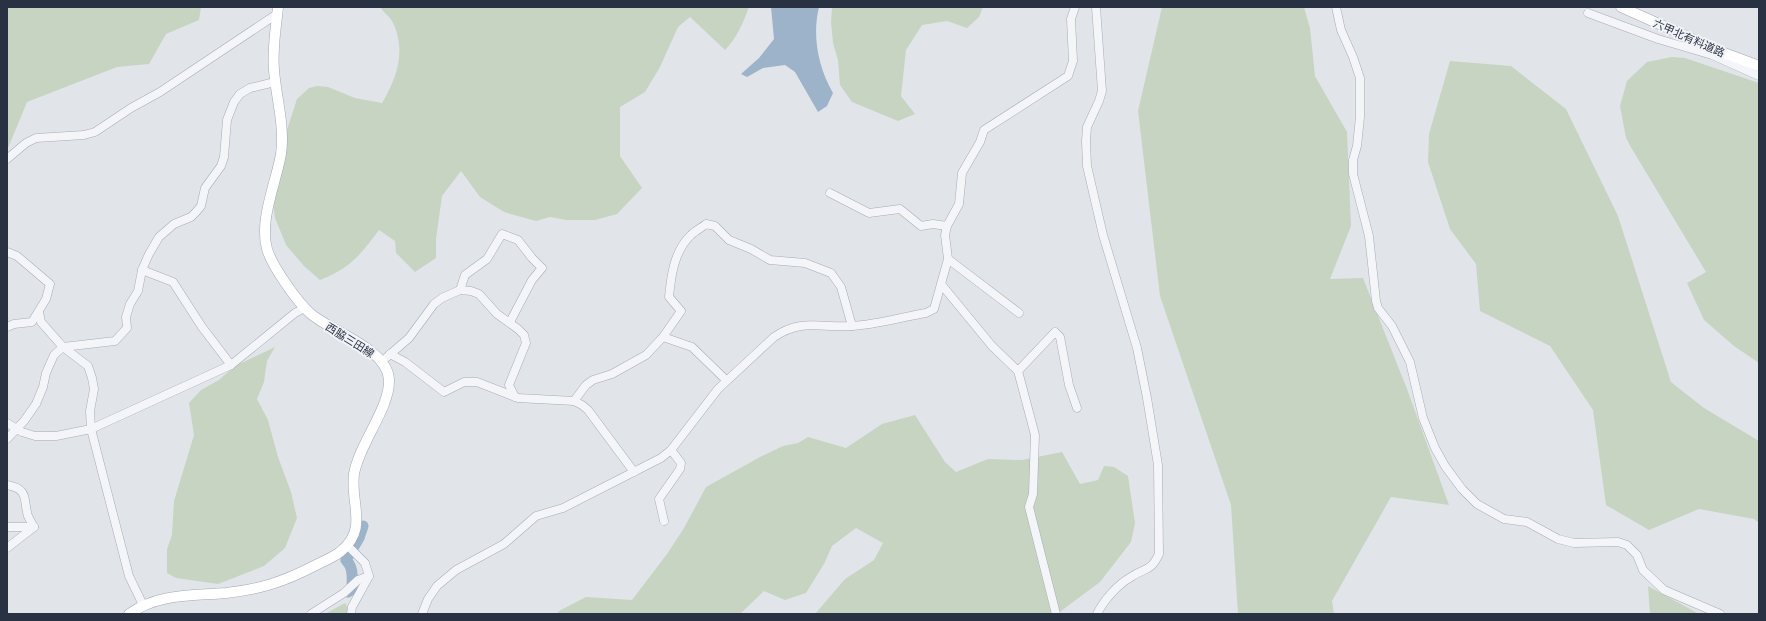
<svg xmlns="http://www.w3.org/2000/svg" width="1766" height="621" font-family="Quicksand,'Noto Sans JP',sans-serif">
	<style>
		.green { fill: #c7d4c2 }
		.water { fill: #9cb3ca }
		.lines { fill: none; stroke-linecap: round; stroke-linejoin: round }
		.river { stroke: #9cb3ca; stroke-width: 11 }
		.minor-casing { stroke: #a6acb4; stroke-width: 9 }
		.major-casing { stroke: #a0a9b6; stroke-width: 11 }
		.minor { stroke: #f4f5f8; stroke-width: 8 }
		.major { stroke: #fff; stroke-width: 10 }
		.labels { text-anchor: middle; stroke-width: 4; stroke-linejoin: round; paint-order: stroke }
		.street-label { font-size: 11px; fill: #293242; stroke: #f1f3f7 }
	</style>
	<rect width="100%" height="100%" fill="#e1e5ea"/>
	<g class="green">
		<path d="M7 7H201L199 20 166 34 149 64 117 67 27 102 8 148Z"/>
		<path d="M380 7H749C743 23 737 38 725 50L690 17 678 27 660 67 645 92 620 107V156L642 188 617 214 595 220H566L550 217 536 221 504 212 480 197 461 171 442 196 436 239V258L415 272 396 253 395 241 379 230C360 255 351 268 320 280L304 266 286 245 275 218 272 196 286 133 297 99 309 88 317 86 328 87 355 98 382 103C397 78 407 49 392 21 389 16 383 12 380 7Z"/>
		<path d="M832 7H983L979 17 967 28 947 21 922 25 906 50 901 96 915 114 898 121 852 102 840 85 838 60 833 43 831 22Z"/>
		<path d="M1162 7H1304L1310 28 1315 76 1347 132 1351 226 1330 279 1363 278 1407 389 1449 505 1391 497 1332 601 1334 614H1238L1231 505 1160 296 1138 111Z"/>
		<path d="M1672 57 1685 58 1759 83V363L1734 346 1704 320 1687 283 1706 272 1632 149 1626 138 1620 106 1627 81 1647 62Z"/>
		<path d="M1450 61 1511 66 1566 109 1618 216 1671 382 1704 408 1759 441V523L1754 519 1699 509 1649 530 1606 505 1593 410 1550 346 1480 311 1476 264 1450 229 1428 162 1429 134Z"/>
		<path d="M275 347 267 361 264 382 257 399 268 420 278 457 291 492 297 518 285 548 264 566 218 584 176 578 167 573V549L172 535 174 501 194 435 189 403 201 390 219 380 235 366Z"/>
		<path d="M915 415 945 462 956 472 988 459 1022 460 1062 452 1080 484 1098 480 1104 466 1114 467 1128 476 1135 523 1131 542 1100 582 1057 614H815L845 579 874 560 883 543 856 528 832 546 824 564 806 593 785 600 764 591 740 614H557L559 611 586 597 632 600 667 554 684 528 706 487 760 457 783 446 798 443 808 437 846 448 882 424Z"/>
		<path d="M1648 586 1699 614H1650Z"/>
		<path d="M345 603 351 614H325Z"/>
	</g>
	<path class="water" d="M771 7H819C812 36 818 67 833 93L827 106 818 112 795 72 785 65 763 68 747 77 741 74 759 58 774 39Z"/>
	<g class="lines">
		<path class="river" d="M348 592 352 589C352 578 354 568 346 560L359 538 363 526"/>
		<g class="minor-casing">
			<g id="minor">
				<path d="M1096 7 1102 91 1099 101 1087 127 1086 141 1087 166 1103 235 1137 348 1147 398 1158 465 1159 554C1150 573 1145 567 1131 577 1117 585 1104 600 1097 614"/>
				<path d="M1336 7 1341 30 1353 57 1360 78V117L1357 146 1353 160V174L1369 236 1376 301 1378 308 1392 326 1410 362 1423 418 1435 448 1445 466 1462 489 1477 504 1504 519 1527 522 1558 539 1574 543 1618 542 1627 545 1637 555 1643 570 1664 590 1720 614"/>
				<path d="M1588 13 1658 39 1712 55 1759 76"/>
				<path d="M7 159 26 143 36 138 84 135 95 132 131 108 160 92 277 14"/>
				<path d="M830 193 869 213 900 209 921 226 933 224 947 226"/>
				<path d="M7 252 17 256 50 284 46 299 32 322 14 324 7 327"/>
				<path d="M948 259 1019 313"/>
				<path d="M142 270 173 282 202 327 231 365"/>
				<path d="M941 284 992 346 1018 371 1035 435 1033 494 1029 507 1056 614"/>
				<path d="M460 290 465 275 487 259 502 234 518 240 532 258 542 268 532 280 510 322"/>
				<path d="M39 312 41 322 63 347 88 366 92 378 94 389 90 411 91 429 129 576 143 605"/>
				<path d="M663 337 692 347 726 380"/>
				<path d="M390 354 405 362 444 392 464 382H477L518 398 574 401 582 405 588 410 634 472"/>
				<path d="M387 357 409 338 434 304 442 298 460 290 471 291 479 294 497 314 518 329 524 335 526 343 509 385 515 397"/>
				<path d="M1018 371 1055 332 1060 337 1069 385 1077 408"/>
				<path d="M574 401 586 385 593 380 612 374 646 355 663 337 681 311 669 297C671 276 674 251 691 235 695 231 701 228 706 224L715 226 729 240 751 249 770 260 805 263 831 273 841 287 852 326"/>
				<path d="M7 423 22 432 35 436H56L91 429 231 365 295 313 304 308"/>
				<path d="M7 439 24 421 36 404 43 387 46 373 54 355 63 347 115 341 127 328 126 317 130 304 138 291 142 270 149 254 159 237 174 224 191 217 196 212 201 206 205 188 221 166 224 157 227 120 234 102 240 94 250 88 275 82"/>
				<path d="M7 485C30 489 23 501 28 516 30 520 32 524 34 527"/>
				<path d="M664 521 659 499 680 469 681 463 671 450"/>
				<path d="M7 527H34"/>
				<path d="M347 545 365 563 369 576 352 607 351 614"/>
				<path d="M7 548 34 527"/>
				<path d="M311 614 344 593 358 580 369 576"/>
				<path d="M422 614 428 599 437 586 456 570 504 544 536 516 563 508 661 458 671 450 718 389 774 337C802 318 820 328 851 326 875 325 902 317 926 313L934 309 948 259 945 235 947 226 959 204 962 173 980 142 984 130 1068 76 1073 61 1071 19 1075 7"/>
			</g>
		</g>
		<g class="major-casing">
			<g id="major">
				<path d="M1621 7 1724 53 1759 66"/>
				<path d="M129 614C159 593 192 596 226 593 261 589 283 582 314 566 322 562 332 558 340 552 369 529 350 504 354 474 359 444 390 408 389 380 388 349 332 332 311 314 297 302 272 266 267 249 259 220 276 183 281 154 285 126 276 97 274 70 272 49 276 28 278 7"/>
			</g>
		</g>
		<use href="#minor" class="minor"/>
		<use href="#major" class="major"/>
	</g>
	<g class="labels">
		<g class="street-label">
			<text transform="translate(1689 38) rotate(24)" y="4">六甲北有料道路</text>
			<text transform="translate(350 340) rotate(32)" y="4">西脇三田線</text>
		</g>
	</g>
	<rect width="1766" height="621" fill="none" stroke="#293242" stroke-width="16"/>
</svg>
